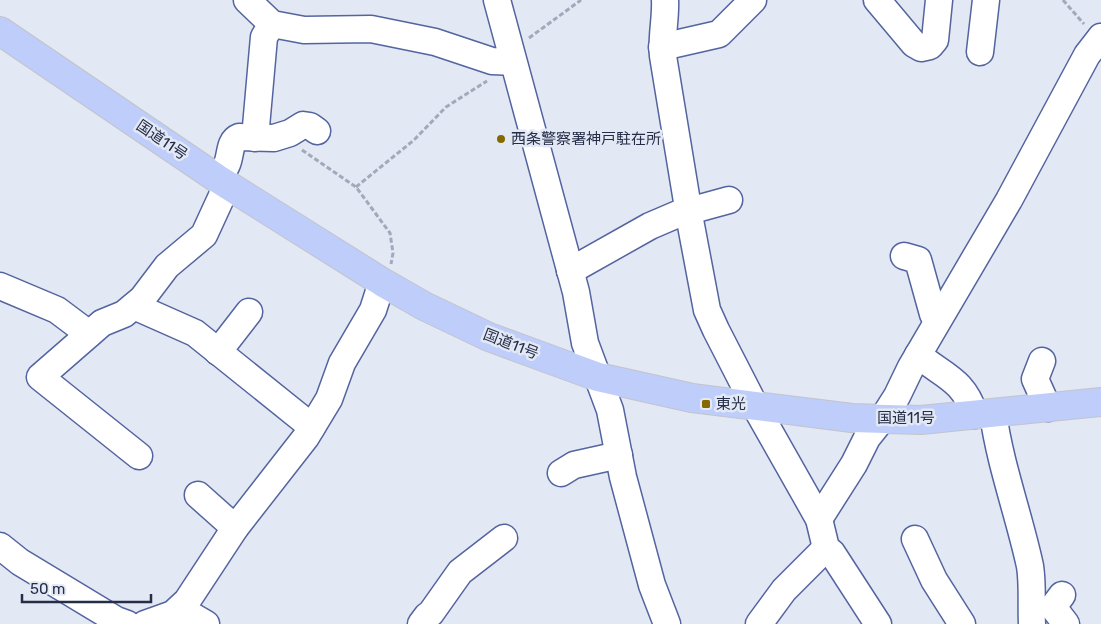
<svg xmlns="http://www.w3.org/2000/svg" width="1101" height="624" font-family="Rubik,'Noto Sans JP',sans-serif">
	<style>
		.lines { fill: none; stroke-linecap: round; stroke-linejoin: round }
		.minor-casing { stroke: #53649f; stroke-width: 29 }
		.highway-casing { stroke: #c2c4cb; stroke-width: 30 }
		.path { stroke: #a3a9bb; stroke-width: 3; stroke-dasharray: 5 2.5; stroke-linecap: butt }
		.minor { stroke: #fff; stroke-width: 26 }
		.highway { stroke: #becdf9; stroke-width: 28 }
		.poi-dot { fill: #846800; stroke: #e3e8f5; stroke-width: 2 }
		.labels { text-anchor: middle; stroke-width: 5; stroke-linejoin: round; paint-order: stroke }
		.poi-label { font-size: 15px; fill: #252d47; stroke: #e3e8f5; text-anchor: start }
		.street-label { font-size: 15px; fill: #252d47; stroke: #e3e8f5 }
	</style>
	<rect width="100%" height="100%" fill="#e3e8f5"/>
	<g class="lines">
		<g class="minor-casing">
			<g id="minor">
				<path d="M247 0 272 24 304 30 371 29 435 42 492 61 513 62"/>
				<path d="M497 0 576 292 585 343 610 410 623 477 652 585 667 624"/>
				<path d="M665 0C666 19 661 37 663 56L690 220 707 310 716 330 755 406 819 519 826 548 832 553 878 624"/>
				<path d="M877 0 914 44 921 48 930 46 935 40 939 0"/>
				<path d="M662 47 719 34 753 0"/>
				<path d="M980 52 986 0"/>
				<path d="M255 138 264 37 272 24"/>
				<path d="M218 179C221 174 225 169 227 164 231 155 229 141 239 137L274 138 290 133 303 125 310 126 317 131"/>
				<path d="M904 256 918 260 933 314 937 321"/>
				<path d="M570 271 650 226 678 214 729 200"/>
				<path d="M0 286 57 310 89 334"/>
				<path d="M134 306 195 333 312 427"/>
				<path d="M218 352 249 312"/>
				<path d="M918 355C945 377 963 379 975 415"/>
				<path d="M1042 361 1035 379 1048 408"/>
				<path d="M993 413C1000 465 1019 515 1030 566 1033 585 1031 605 1032 624"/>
				<path d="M139 456 40 377 102 323 124 314 142 299 167 266 204 235 227 185"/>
				<path d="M561 473 574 465 619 455"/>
				<path d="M198 495 235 528"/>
				<path d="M819 519 854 464 867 438 883 418 897 396 911 367 1009 200 1087 55 1101 37"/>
				<path d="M915 539 934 580 962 624"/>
				<path d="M0 546 20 562 116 620 127 624"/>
				<path d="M1062 595 1053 607 1066 624"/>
				<path d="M173 614 194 617 206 624"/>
				<path d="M145 624 173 614 187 601 235 528 306 437 329 399 342 363 373 310 382 282"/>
				<path d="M421 624 427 616 431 613 460 572 504 538"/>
				<path d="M759 624 784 590 826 548"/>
			</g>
		</g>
		<g class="highway-casing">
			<path id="highway" d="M0 31 218 179 382 282 424 306 489 337 598 377 692 398 852 418 921 420 1101 402"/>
		</g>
		<g class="path">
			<path d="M1063 0 1084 24"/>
			<path d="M529 38 581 0"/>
			<path d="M302 150 356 187 390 233 393 253 391 264"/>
			<path d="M356 187 414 140 446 107 487 81"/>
		</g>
		<use href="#minor" class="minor"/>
		<use href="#highway" class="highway"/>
	</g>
	<g class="poi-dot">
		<circle cx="501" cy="139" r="5"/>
		<rect x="701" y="399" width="10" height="10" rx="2.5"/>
	</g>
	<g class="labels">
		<g class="poi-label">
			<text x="511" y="144">西条警察署神戸駐在所</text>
			<text x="716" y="409">東光</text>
		</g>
		<g class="street-label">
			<text transform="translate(162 140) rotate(34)" y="5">国道11号</text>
			<text transform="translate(511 344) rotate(21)" y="5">国道11号</text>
			<text x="906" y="423">国道11号</text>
		</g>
	</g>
	<path d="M22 594v8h129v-8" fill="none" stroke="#252d47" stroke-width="2.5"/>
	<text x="30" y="594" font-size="15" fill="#252d47" stroke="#e3e8f5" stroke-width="4" paint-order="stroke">50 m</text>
</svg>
